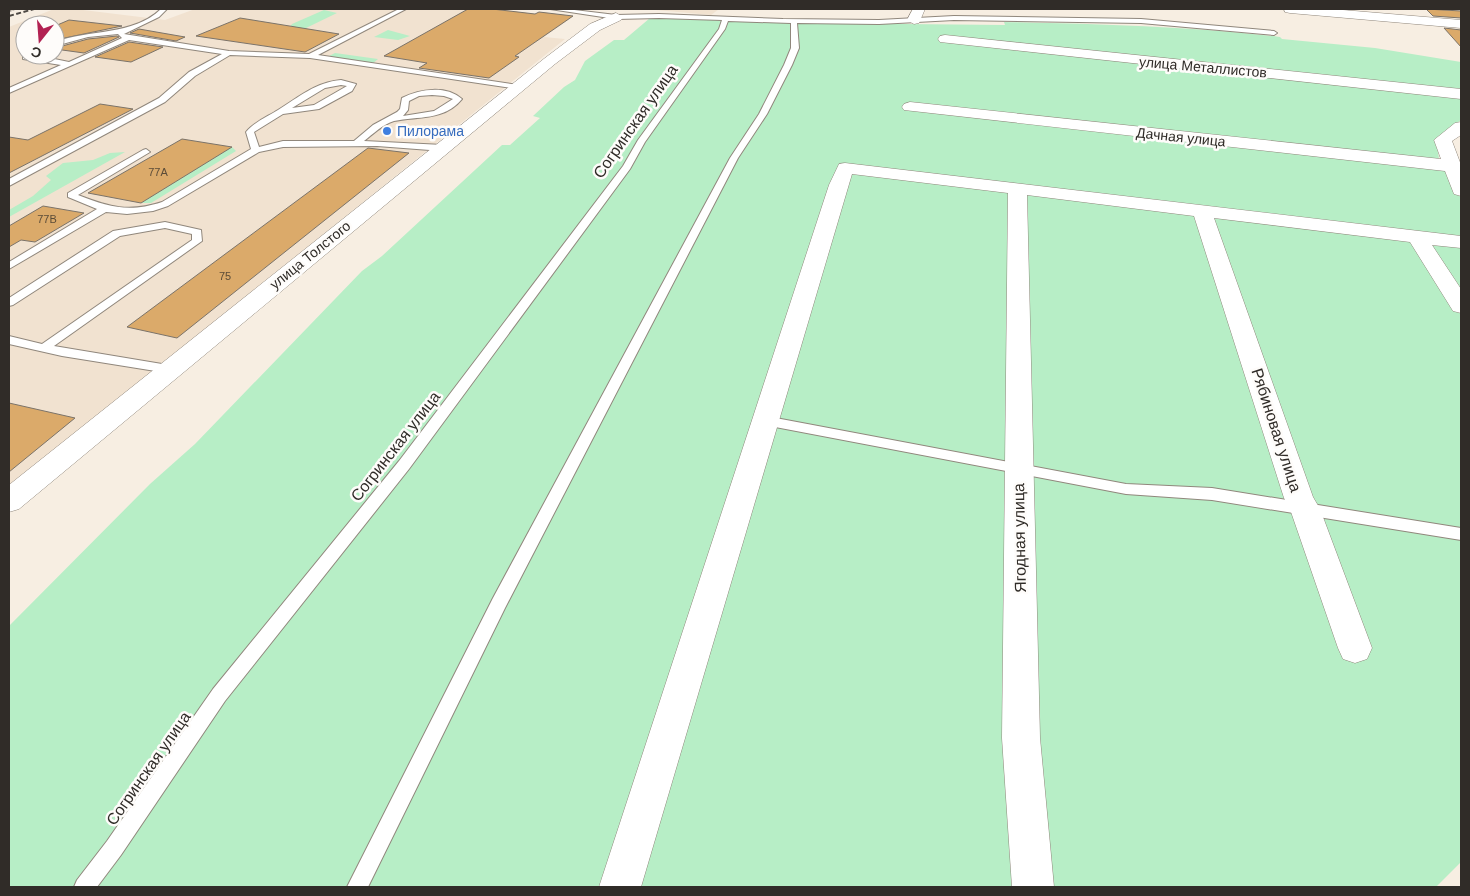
<svg xmlns="http://www.w3.org/2000/svg" width="1470" height="896" font-family="Arial,sans-serif">
	<style>
		.built { fill: #f1e2d0; fill-rule: evenodd }
		.green { fill: #b7eec6 }
		.building { fill: #dbaa6a; stroke: #7b7369 }
		.lines { fill: none; stroke-linecap: round; stroke-linejoin: round }
		.service-casing { stroke: #90877c; stroke-width: 2 }
		.minor-casing { stroke: #90877c; stroke-width: 1 }
		.path { stroke: #989189; stroke-width: 2; stroke-dasharray: 2.5 1; stroke-linecap: butt }
		.service { fill: #fff; fill-rule: evenodd }
		.minor { fill: #fff; fill-rule: evenodd }
		.rail { stroke: #4d4843; stroke-width: 2; stroke-dasharray: 5 2.5; stroke-linecap: butt }
		.shop-dot { fill: #3f7fe0; stroke: #fefcfa; stroke-width: 2 }
		.labels { text-anchor: middle; stroke-width: 5; stroke-linejoin: round; paint-order: stroke }
		.far-number-label { font-size: 11px; fill: #5b4c38 }
		.far-street-label { font-size: 14px; fill: #302c28; stroke: #fefcfa }
		.far-shop-label { font-size: 14px; fill: #366cbe; stroke: #fefcfa; text-anchor: start }
		.street-label { font-size: 16px; fill: #302c28; stroke: #fefcfa }
	</style>
	<rect width="100%" height="100%" fill="#f7eee2"/>
	<g class="built">
		<path d="M54 9H75L165 20 195 9H492L535 14 539 12 549 13 547 16 570 19 544 37 565 39 9 488V27ZM25 25H55V55H25Z"/>
		<path d="M645 9H719L711 15Z"/>
	</g>
	<g class="green">
		<path d="M324 10 337 13 304 29 289 28 292 24Z"/>
		<path d="M650 18 801 23 1005 25 1004 22C1099 24 1187 26 1280 37L1282 39 1375 48 1461 62V120L1436 138 1439 159 1461 164V862L1436 887H9V626L150 484 195 444 362 271 382 256 502 145H510L540 118 533 116 564 87 575 80 585 61 614 40H624Z"/>
		<path d="M388 30 410 36 398 40 374 37Z"/>
		<path d="M335 53 378 59 372 64 327 57Z"/>
		<path d="M232 147 236 151 151 203H141Z"/>
		<path d="M125 152 9 217V210L33 196 51 180 46 176 63 163 93 160 110 153Z"/>
	</g>
	<g class="building">
		<path d="M468 9H492L535 14 539 12 573 16 515 56 519 57 489 78 419 68 427 63 384 56Z"/>
		<path d="M1426 9 1461 11V18L1433 16Z"/>
		<path d="M240 18 339 34 305 52 196 36Z"/>
		<path d="M69 20 122 26 55 40V26Z"/>
		<path d="M1444 28 1461 30V47Z"/>
		<path d="M139 29 185 37 176 41 130 33Z"/>
		<path d="M117 36 119 37 84 53 55 49V48L88 39Z"/>
		<path d="M129 42 163 47 131 62 95 57Z"/>
		<path d="M100 104 133 109 9 173V137L28 140Z"/>
		<path d="M182 139 232 147 141 203 88 193Z"/>
		<path d="M368 148 409 153 177 338 127 327Z"/>
		<path d="M43 206 84 213 35 242 21 240 9 247V226Z"/>
		<path d="M9 403 75 418 9 472Z"/>
	</g>
	<g class="lines">
		<g class="service-casing">
			<g id="service">
				<path d="M161 9H167L159 17 124 34 229 51 309 54 399 9H406L318 55 518 85 522 87 518 89 310 58 230 55 195 76 165 102 9 186V179L159 98 189 72 222 54 129 40 9 93V88L61 65 23 59V55H35L69 62 122 38 118 34 88 37 55 46V42C89 29 133 36 161 9Z"/>
				<path d="M550 9H566L616 15 659 14 783 19 879 20 954 16 1141 19 1274 31 1277 33 1274 35 1141 23 954 20 879 24 797 23 799 48 792 65 767 114 738 158 505 608 368 887H347L493 598 730 158 759 114 784 65 791 48V23L728 21 725 29 645 142 630 169 409 469 225 701 121 855 97 887H74L77 880 107 841 213 689 399 461 623 166 638 140 719 29 722 20 659 18 616 19Z"/>
				<path d="M341 80 356 84 352 91 319 109 283 114 254 132 259 147 283 141H354L373 125 397 112 400 109 402 98C420 89 446 85 462 99 444 121 418 116 394 121 383 124 373 134 364 141L443 145 447 148 443 151 377 146 283 147 259 152 168 206 153 211 127 214 106 212 9 269V262L97 209 68 197V193L143 150 146 149 150 152 78 195C109 207 129 213 162 202L251 149 246 132C254 122 267 117 278 110 299 97 316 82 341 80ZM341 85 347 86 314 105 292 108 325 88ZM432 95 444 96 453 99 434 111 403 116 408 110 409 101 419 96Z"/>
				<path d="M165 222 201 230 202 241 54 346 168 365 172 366 174 369 172 372 168 373 62 356 9 344V336L42 344 192 240V234L165 228 120 236 13 305 9 306V298L113 231Z"/>
				<path d="M765 416 1126 484 1212 488 1461 528V540L1212 500 1126 494 760 424 758 421 760 418Z"/>
			</g>
		</g>
		<g class="minor-casing">
			<g id="minor">
				<path d="M913 9H925L919 23 914 24 907 20Z"/>
				<path d="M1284 9H1331L1461 20V28L1290 13 1285 12Z"/>
				<path d="M616 13 623 17 621 20 600 30 555 64 19 509 9 512V485L545 58 590 24Z"/>
				<path d="M945 35 1461 89V99L940 42 938 39 940 36Z"/>
				<path d="M910 102 1441 159 1434 140 1455 123 1461 122V135L1452 141 1461 165V196L1454 194 1445 171 904 110 902 107 904 104Z"/>
				<path d="M845 163 1461 236V248L1432 245 1461 289V313L1453 311 1410 242 1214 218 1313 497 1320 509 1372 648 1367 659 1355 663 1343 659 1338 648 1290 509 1284 498 1194 216 1027 195 1040 738 1054 887H1012L1002 738 1008 193 852 174 641 887H599L829 185 839 164Z"/>
			</g>
		</g>
		<path class="path" d="M9 11 15 9"/>
		<use href="#service" class="service"/>
		<use href="#minor" class="minor"/>
		<path class="rail" d="M9 16 34 9"/>
	</g>
	<circle class="shop-dot" cx="387" cy="131" r="5"/>
	<g class="labels">
		<g class="far-number-label">
			<text x="158" y="176">77А</text>
			<text x="47" y="223">77В</text>
			<text x="225" y="280">75</text>
		</g>
		<g class="far-street-label">
			<text transform="translate(1203 67) rotate(5)" y="5">улица Металлистов</text>
			<text transform="translate(1181 137) rotate(6)" y="5">Дачная улица</text>
			<text transform="translate(310 255) rotate(-39)" y="5">улица Толстого</text>
		</g>
		<g class="far-shop-label">
			<text x="397" y="136">Пилорама</text>
		</g>
		<g class="street-label">
			<text transform="translate(635 121) rotate(-55)" y="6">Согринская улица</text>
			<text transform="translate(1277 430) rotate(72)" y="6">Рябиновая улица</text>
			<text transform="translate(395 446) rotate(-52)" y="6">Согринская улица</text>
			<text transform="translate(1019 538) rotate(-91)" y="6">Ягодная улица</text>
			<text transform="translate(148 768) rotate(-55)" y="6">Согринская улица</text>
		</g>
	</g>
	<rect width="1470" height="896" fill="none" stroke="#302c28" stroke-width="20"/>
	<g transform="translate(40 40) rotate(197)"><circle r="24" fill="#fefcfa" stroke="#aca9a6"/>
	<path d="M0-4L9 19L0 12L-9 19Z" fill="#b22152"/>
	<text y="-8" font-size="14" font-weight="bold" text-anchor="middle" fill="#302c28">С</text>
	</g>
</svg>
